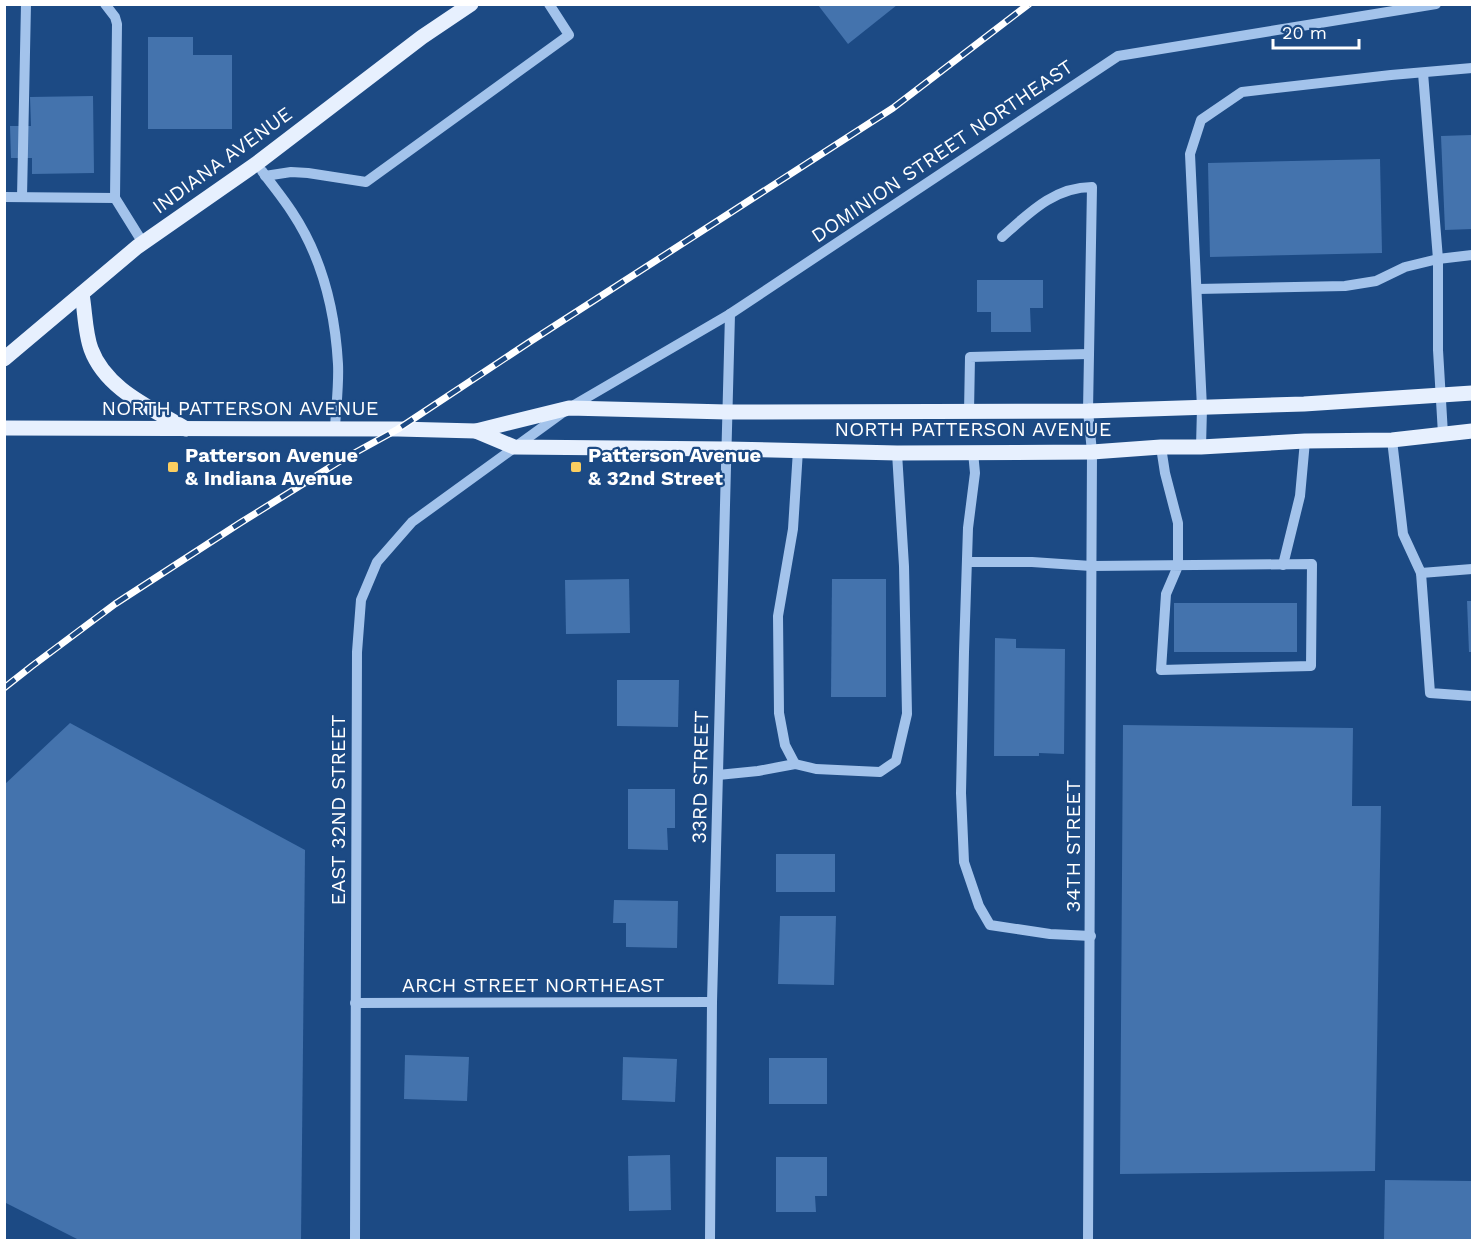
<svg xmlns="http://www.w3.org/2000/svg" width="1477" height="1245" font-family="'Work Sans',sans-serif">
	<rect width="100%" height="100%" fill="#1c4a84"/>
	<g fill="#4473ad">
		<polygon points="818,5 897,5 848,44"/>
		<polygon points="148,37 193,37 193,55 232,55 232,129 148,129"/>
		<polygon points="93,96 94,173 32,174 32,158 11,158 10,126 31,126 30,97"/>
		<polygon points="1472,135 1472,229 1445,230 1441,136"/>
		<polygon points="1380,159 1382,253 1210,257 1208,163"/>
		<polygon points="977,280 1043,280 1043,308 1030,308 1031,332 991,332 991,312 977,312"/>
		<polygon points="629,579 630,633 566,634 565,580"/>
		<polygon points="832,579 886,579 886,697 831,697"/>
		<polygon points="1467,601 1472,601 1472,652 1469,652"/>
		<rect x="1174" y="603" width="123" height="49"/>
		<polygon points="995,638 1016,639 1016,648 1065,649 1064,754 1039,753 1039,756 994,756"/>
		<polygon points="617,680 679,680 678,727 617,726"/>
		<polygon points="70,723 305,850 301,1240 79,1240 4,1202 4,785"/>
		<polygon points="1123,725 1353,728 1352,806 1381,806 1375,1171 1120,1174"/>
		<polygon points="628,789 675,789 675,828 667,828 668,850 628,849"/>
		<rect x="776" y="854" width="59" height="38"/>
		<polygon points="614,900 678,901 677,948 626,947 626,923 613,923"/>
		<polygon points="780,916 836,916 834,985 778,984"/>
		<polygon points="405,1055 469,1057 467,1101 404,1099"/>
		<polygon points="623,1057 677,1059 675,1102 622,1100"/>
		<rect x="769" y="1058" width="58" height="46"/>
		<polygon points="670,1155 671,1210 629,1211 628,1156"/>
		<polygon points="776,1157 827,1157 827,1196 815,1196 816,1212 776,1212"/>
		<polygon points="1385,1180 1472,1181 1472,1240 1384,1240"/>
	</g>
	<g fill="none" stroke-linecap="round" stroke-linejoin="round">
		<g stroke="#a3c3eb" stroke-width="10">
			<polyline points="105,4 115,17 117,24 115,198 143,243"/>
			<polyline points="1423,73 1438,259 1438,350 1443,434"/>
			<path d="M262,171C272,185 283,198 292,212C322,257 335,311 338,364C339,385 336,407 335,428"/>
			<polyline points="265,176 291,172 308,173 366,182 569,35 549,4"/>
			<polyline points="4,197 115,198"/>
			<polyline points="22,197 26,4"/>
			<path d="M1002,237C1029,213 1054,187 1092,187L1088,411L1092,452L1088,1240"/>
			<polyline points="1197,289 1345,286 1376,281 1405,267 1438,259 1472,255"/>
			<polyline points="969,412 970,357 1089,354"/>
			<polyline points="1392,440 1403,534 1421,573 1430,693 1472,696"/>
			<polyline points="1201,447 1202,408 1190,154 1201,120 1242,92 1391,75 1472,68"/>
			<polyline points="973,452 975,473 968,528 964,652 961,793 964,862 979,906 990,925 1050,934 1091,936"/>
			<polyline points="967,562 1032,562 1091,566 1312,564 1311,666 1161,670 1166,594 1178,566 1178,523 1165,473 1161,447"/>
			<polyline points="1283,565 1300,496 1305,441"/>
			<polyline points="1421,573 1472,569"/>
			<polyline points="795,764 785,745 779,713 778,616 793,529 798,450"/>
			<polyline points="718,775 758,771 795,764 816,769 880,772 896,761 907,714 904,566 897,453"/>
			<polyline points="355,1003 712,1002"/>
			<polyline points="355,1240 357,652 361,600 377,562 412,522 569,408 730,314 1118,56 1436,4"/>
			<polyline points="710,1240 712,1002 730,314"/>
		</g>
		<g stroke="#e7f0fe" stroke-width="15">
			<path d="M82,294C85,311 85,333 91,349C106,390 152,408 186,429"/>
			<polyline points="4,359 137,247 256,164 422,37 471,4"/>
			<polyline points="4,428 398,429 476,431 569,408 727,412 1088,411 1304,404 1472,393"/>
			<polyline points="476,431 514,447 727,449 897,453 1092,452 1161,447 1201,447 1305,441 1392,440 1472,431"/>
		</g>
		<g stroke="#fff" stroke-width="7">
			<polyline id="rail" points="4,688 32,666 115,604 240,523 340,461 398,429 531,341 893,108 1029,4"/>
		</g>
		<use href="#rail" stroke="#1c4a84" stroke-width="4.5" stroke-dasharray="14" stroke-linecap="butt"/>
	</g>
	<g fill="#fbce60" stroke="#1c4a84" stroke-width="2">
		<rect x="167" y="461" width="12" height="12" rx="3"/>
		<rect x="570" y="461" width="12" height="12" rx="3"/>
	</g>
	<g text-anchor="middle" dominant-baseline="central" stroke-width="4.5" stroke-linejoin="round" paint-order="stroke">
		<g font-size="20" fill="#fff" stroke="#1c4a84">
			<text transform="translate(942 151) rotate(-34)">DOMINION STREET NORTHEAST</text>
			<text transform="translate(222 160) rotate(-36)">INDIANA AVENUE</text>
			<text x="240" y="408">NORTH PATTERSON AVENUE</text>
			<text x="973" y="429">NORTH PATTERSON AVENUE</text>
			<text transform="translate(700 777) rotate(-89)">33RD STREET</text>
			<text transform="translate(338 810) rotate(-90)">EAST 32ND STREET</text>
			<text transform="translate(1073 846) rotate(-90)">34TH STREET</text>
			<text x="533" y="985">ARCH STREET NORTHEAST</text>
		</g>
		<g font-size="20" font-weight="bold" fill="#fff" stroke="#1c4a84" text-anchor="start">
			<text x="185" y="455">Patterson Avenue<tspan x="185" dy="23">&amp; Indiana Avenue</tspan></text>
			<text x="588" y="455">Patterson Avenue<tspan x="588" dy="23">&amp; 32nd Street</tspan></text>
		</g>
	</g>
	<rect width="1477" height="1245" fill="none" stroke="#ffffff" stroke-width="12"/>
	<path d="M1273 39v9h86v-9" fill="none" stroke="#ffffff" stroke-width="3"/>
	<text x="1282" y="39" font-size="18" fill="#ffffff" stroke="#1c4a84" stroke-width="4.5" paint-order="stroke">20 m</text>
</svg>
